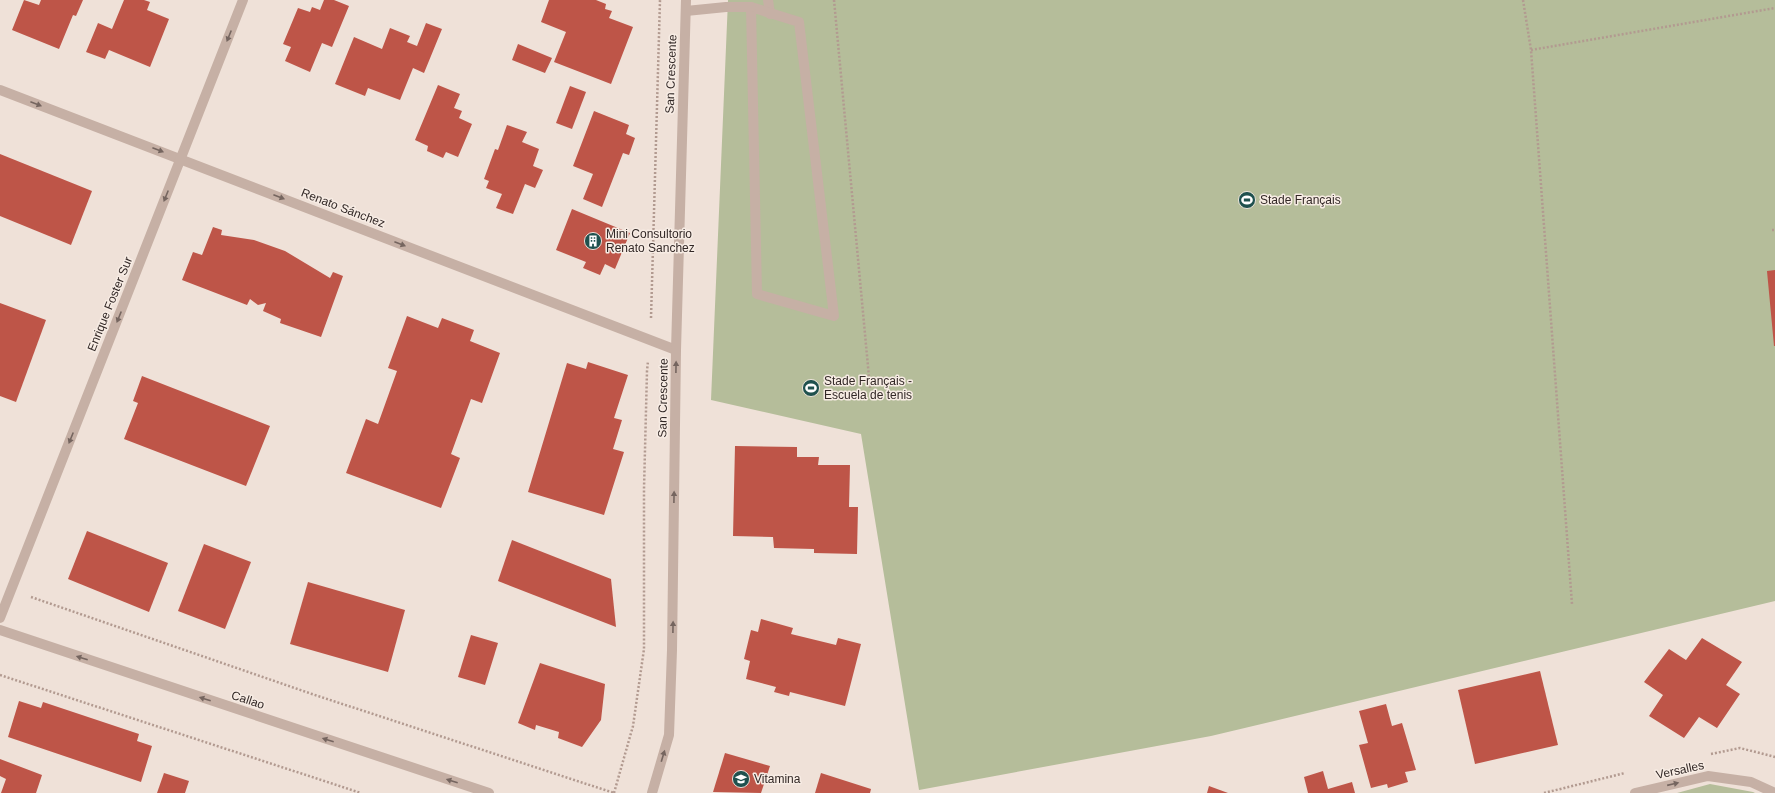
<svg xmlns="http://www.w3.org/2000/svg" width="1775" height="793" font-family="Helvetica,sans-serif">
	<rect width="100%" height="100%" fill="#efe1d8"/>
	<g fill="#b5bd9a">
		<polygon points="728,0 1775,0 1775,601 1211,736 919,790 861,434 711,400"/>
		<polygon points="1710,784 1753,792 1755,793 1677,793"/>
	</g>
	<g fill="#be5548">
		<polygon points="24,0 39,5 41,0 83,0 76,16 73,15 59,49 12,30"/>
		<polygon points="124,0 144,0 150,2 147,10 169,19 150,67 109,50 105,59 86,52 98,23 112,29"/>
		<polygon points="324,0 334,0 349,6 332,47 322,43 310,72 285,61 291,47 283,44 298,8 310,12 312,7 320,10"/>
		<polygon points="549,0 596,0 606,4 605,9 612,11 609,18 633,27 611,84 554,62 566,32 541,22"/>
		<polygon points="426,23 442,29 424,73 413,68 400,100 368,88 365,96 335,84 354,37 382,49 390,28 410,36 407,42 417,46"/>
		<polygon points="518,44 552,58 545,73 512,60"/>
		<polygon points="438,85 460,94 454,108 462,111 459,118 472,124 458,157 446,152 443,158 427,151 428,146 415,140"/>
		<polygon points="570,86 586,92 572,129 556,123"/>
		<polygon points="594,111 629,125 626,134 635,138 629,155 623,153 602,207 583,199 593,174 573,166"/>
		<polygon points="507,125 527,132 522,142 539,149 533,166 543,170 535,188 525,184 513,214 496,208 502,194 486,188 489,181 484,179 495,149 498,150"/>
		<polygon points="0,154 92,191 71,245 0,216"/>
		<polygon points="572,209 630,233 615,269 605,264 600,275 583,268 586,262 556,250"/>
		<polygon points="213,227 222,230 221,235 254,240 285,251 330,278 333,272 343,276 321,337 280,323 281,319 263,311 266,303 258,305 250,299 247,305 182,280 193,252 202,255"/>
		<polygon points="1775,270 1775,346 1774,346 1767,271"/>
		<polygon points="0,303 46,320 16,402 0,396"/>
		<polygon points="407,316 438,328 442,318 474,330 470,341 500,353 482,403 471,399 451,454 460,458 441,508 346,473 366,419 378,424 397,371 388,368"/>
		<polygon points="588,362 628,375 614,418 622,420 613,449 624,452 604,515 528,492 567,363 586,369"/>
		<polygon points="142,376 270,426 246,486 124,439 138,403 133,401"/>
		<polygon points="735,446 797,447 797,457 819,457 818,465 850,465 849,507 858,507 857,554 814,553 814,549 774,548 773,537 733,536"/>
		<polygon points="87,531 168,563 149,612 68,579"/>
		<polygon points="512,540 611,579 616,627 498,581"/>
		<polygon points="204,544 251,562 225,629 178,611"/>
		<polygon points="308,582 405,610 388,672 290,644"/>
		<polygon points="761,619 793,628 791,634 836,645 838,638 861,644 845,706 790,692 789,696 774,692 776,687 746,679 750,661 744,659 751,630 758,632"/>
		<polygon points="471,635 498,643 485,685 458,677"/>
		<polygon points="1702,638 1742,662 1726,685 1740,694 1717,728 1699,717 1684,738 1649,716 1663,695 1644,682 1669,649 1686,660"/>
		<polygon points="540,663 605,684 601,720 582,747 558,738 559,732 536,725 535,730 518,723"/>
		<polygon points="1540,671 1558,745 1475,764 1458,690"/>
		<polygon points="19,701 41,708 43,702 139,734 137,741 152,746 141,782 8,737"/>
		<polygon points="1386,704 1392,726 1402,723 1416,770 1405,772 1408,782 1388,788 1387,784 1371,788 1359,745 1368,743 1359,711"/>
		<polygon points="725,753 770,766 761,793 713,792"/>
		<polygon points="0,759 42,775 36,793 1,793 6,779 0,776"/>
		<polygon points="1323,771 1328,789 1352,782 1355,793 1308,793 1304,777"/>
		<polygon points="164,773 189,781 185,793 157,793"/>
		<polygon points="821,773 871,789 870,793 815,793"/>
		<polygon points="1209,786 1228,793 1207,793"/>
	</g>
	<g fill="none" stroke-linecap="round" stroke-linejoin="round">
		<g stroke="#b29a90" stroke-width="2.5" stroke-dasharray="2 2" stroke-linecap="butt">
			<polyline points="834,0 870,388"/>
			<polyline points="1523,0 1531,50 1572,604"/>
			<polyline points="1531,50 1775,8"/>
			<polyline points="1772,230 1775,230"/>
			<polyline points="651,318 660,0"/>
			<polyline points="31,597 312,694 614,793"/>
			<polyline points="0,675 361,793"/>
			<polyline points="1711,754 1740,748 1775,757"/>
			<polyline points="614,793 633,726 644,649 644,489 647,371 648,361"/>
			<polyline points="1544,793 1625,773"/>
		</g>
		<g stroke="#c6b0a5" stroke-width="10">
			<polyline points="768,0 770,14"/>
			<polygon points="751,7 799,22 834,316 757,294"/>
			<polyline points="686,11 726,7 751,7"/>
		</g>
		<g stroke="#c6b0a5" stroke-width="10">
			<polyline points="0,90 676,350"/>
			<polyline points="0,618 243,0"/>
			<polyline points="0,630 489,793"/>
			<polyline points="652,793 669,735 672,650 676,350 686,0"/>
			<polyline points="1635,793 1708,776 1751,782 1775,793"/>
		</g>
	</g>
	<defs><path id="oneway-solid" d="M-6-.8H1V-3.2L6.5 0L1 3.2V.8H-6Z"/></defs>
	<g fill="#75655f">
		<use href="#oneway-solid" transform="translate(229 36) rotate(112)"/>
		<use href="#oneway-solid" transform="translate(36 104) rotate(21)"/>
		<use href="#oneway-solid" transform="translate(158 150) rotate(21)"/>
		<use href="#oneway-solid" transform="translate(166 196) rotate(112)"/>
		<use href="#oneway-solid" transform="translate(279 197) rotate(21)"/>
		<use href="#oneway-solid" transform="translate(400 244) rotate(21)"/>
		<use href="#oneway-solid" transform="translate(119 317) rotate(112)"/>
		<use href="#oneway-solid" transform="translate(676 367) rotate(-89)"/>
		<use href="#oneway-solid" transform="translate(71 438) rotate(112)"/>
		<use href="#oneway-solid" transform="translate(674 497) rotate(-89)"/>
		<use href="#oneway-solid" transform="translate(673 627) rotate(-89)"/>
		<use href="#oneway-solid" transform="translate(82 658) rotate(-162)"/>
		<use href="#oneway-solid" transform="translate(205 699) rotate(-162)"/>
		<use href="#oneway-solid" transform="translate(328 740) rotate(-162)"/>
		<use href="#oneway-solid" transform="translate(663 756) rotate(-73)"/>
		<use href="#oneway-solid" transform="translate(452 781) rotate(-162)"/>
		<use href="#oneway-solid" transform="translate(1673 784) rotate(-13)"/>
	</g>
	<defs>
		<g id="stadium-disc" transform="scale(0.9)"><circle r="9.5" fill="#1f514e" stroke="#f7ece4"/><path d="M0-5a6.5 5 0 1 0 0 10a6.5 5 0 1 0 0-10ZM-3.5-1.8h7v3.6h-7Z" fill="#fff"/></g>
		<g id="building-disc" transform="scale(0.9)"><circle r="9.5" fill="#1f514e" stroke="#f7ece4"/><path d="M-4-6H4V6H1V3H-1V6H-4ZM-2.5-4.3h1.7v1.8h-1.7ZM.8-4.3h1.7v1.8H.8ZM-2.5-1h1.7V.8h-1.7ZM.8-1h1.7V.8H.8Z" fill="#fff"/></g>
		<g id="school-disc" transform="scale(0.9)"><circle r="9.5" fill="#1f514e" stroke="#f7ece4"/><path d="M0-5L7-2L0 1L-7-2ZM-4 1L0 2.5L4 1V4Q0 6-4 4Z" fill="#fff"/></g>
	</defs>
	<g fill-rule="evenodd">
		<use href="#stadium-disc" x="1247" y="200"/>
		<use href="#building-disc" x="593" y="241"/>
		<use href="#stadium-disc" x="811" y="388"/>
		<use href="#school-disc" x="741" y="779"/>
	</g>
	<g text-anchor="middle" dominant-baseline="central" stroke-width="3" stroke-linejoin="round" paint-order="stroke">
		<g font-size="12" fill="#322826" stroke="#f7ece4">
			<text transform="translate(671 74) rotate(-88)">San Crescente</text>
			<text transform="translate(343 208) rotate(21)">Renato Sánchez</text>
			<text transform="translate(110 304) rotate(-68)">Enrique Foster Sur</text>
			<text transform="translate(663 398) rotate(-89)">San Crescente</text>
			<text transform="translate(248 700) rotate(18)">Callao</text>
			<text transform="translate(1680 770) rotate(-12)">Versalles</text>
		</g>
		<g font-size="12" fill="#322826" stroke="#f7ece4" text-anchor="start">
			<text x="1260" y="200">Stade Français</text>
			<text x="606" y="234">Mini Consultorio<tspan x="606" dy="14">Renato Sanchez</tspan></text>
			<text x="824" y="381">Stade Français -<tspan x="824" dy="14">Escuela de tenis</tspan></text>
			<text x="754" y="779">Vitamina</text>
		</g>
	</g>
</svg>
